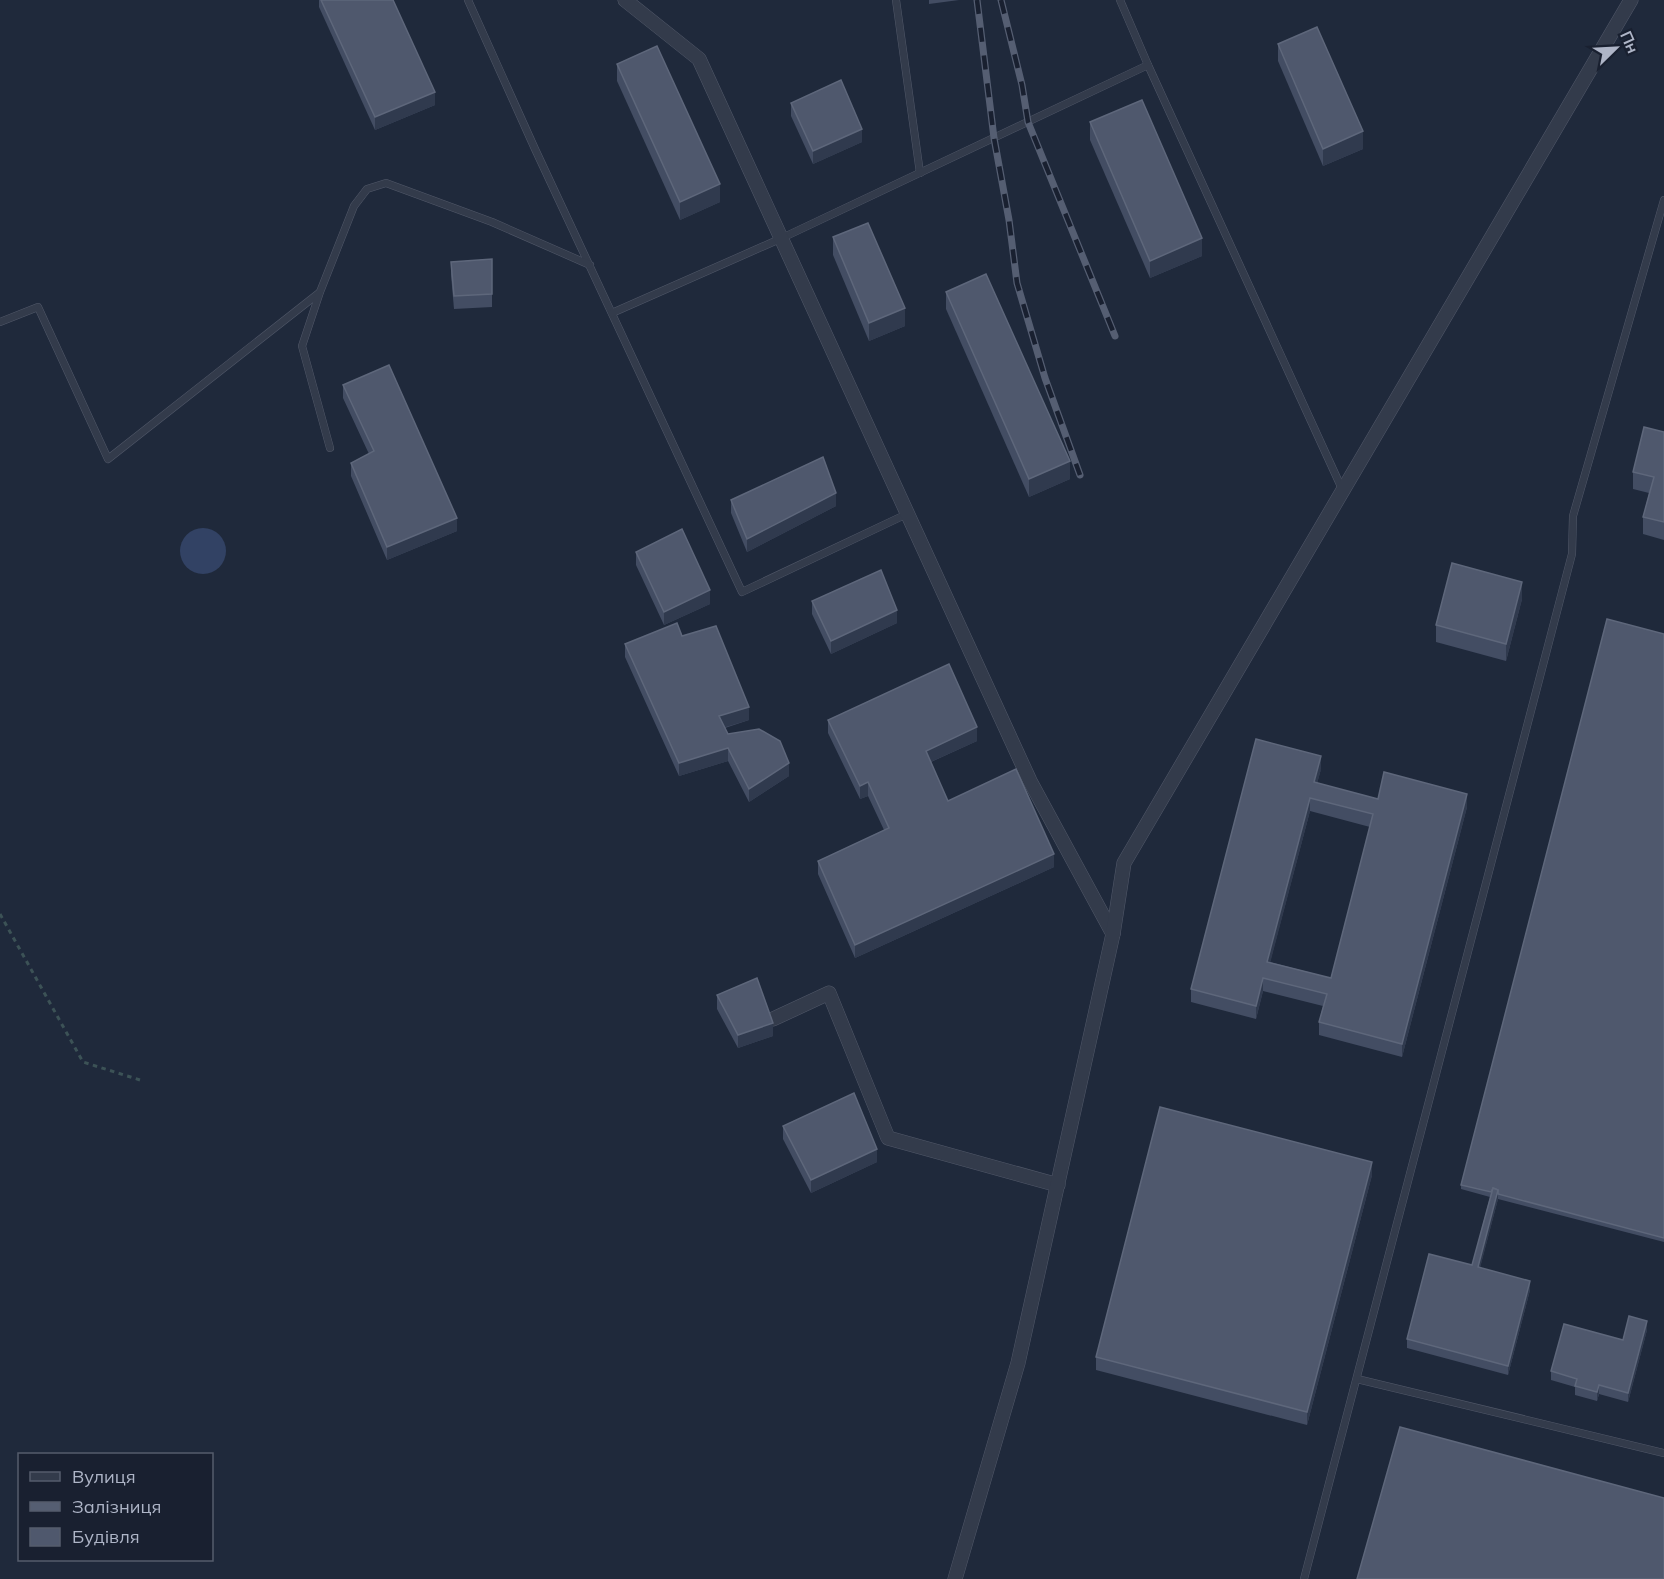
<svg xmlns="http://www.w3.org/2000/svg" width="1664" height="1579" font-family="Mulish,sans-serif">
	<rect width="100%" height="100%" fill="#1f293b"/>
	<circle fill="#324264" cx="203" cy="551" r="23"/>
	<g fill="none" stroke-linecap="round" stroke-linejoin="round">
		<g stroke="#515869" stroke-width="8">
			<g id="lane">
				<polyline points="468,0 535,149 742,592 909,513"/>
				<polyline points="896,0 920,173"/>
				<polyline points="1120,0 1148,65"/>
				<polyline points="612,313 782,238 1148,65 1343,491"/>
				<polyline points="0,322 38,307 108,459 319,293"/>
				<polyline points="330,448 302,346 320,292 354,206 367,189 386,183 492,222 590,265"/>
				<polyline points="1357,1379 1664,1453"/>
				<polyline points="1304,1579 1572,554 1573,516 1664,200"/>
			</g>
		</g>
		<g stroke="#515869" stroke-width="15">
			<g id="street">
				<polyline points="625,0 699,59 1030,781 1113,934"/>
				<polyline points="773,1019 829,993 888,1138 1058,1185"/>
				<polyline points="955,1579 1018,1363 1113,934 1124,863 1631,0"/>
			</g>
		</g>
		<polyline stroke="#3c5256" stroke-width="3" stroke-dasharray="4.5 4.5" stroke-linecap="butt" points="0,914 83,1062 140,1080"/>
		<use href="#lane" stroke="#333b4b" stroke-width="7"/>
		<use href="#street" stroke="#333b4b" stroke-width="14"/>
		<g stroke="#555e72" stroke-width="7">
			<g id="rail">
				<polyline points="977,0 994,138 1009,220 1017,283 1045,378 1080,475"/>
				<polyline points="1001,0 1022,85 1028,122 1115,336"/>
			</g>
		</g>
		<use href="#rail" stroke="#192030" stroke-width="4.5" stroke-dasharray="14" stroke-linecap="butt"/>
	</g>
	<g fill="#434d63" fill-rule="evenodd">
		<polygon points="319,0 393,0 435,105 375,130 319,7"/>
		<polygon points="929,0 959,0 929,4"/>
		<polygon points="1278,44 1363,149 1323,166 1278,61"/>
		<polygon points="617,64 720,202 680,220 617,81"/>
		<polygon points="791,103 862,142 813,164 791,116"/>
		<polygon points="1090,122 1202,256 1150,278 1090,140"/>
		<polygon points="833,237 905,326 869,341 833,255"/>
		<polygon points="492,259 492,307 454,309 451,275 451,262"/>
		<polygon points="946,292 1070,479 1029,497 946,309"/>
		<polygon points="343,385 457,531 387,560 351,476 351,463 369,454 343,398"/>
		<polygon points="1664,432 1664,540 1643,534 1643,517 1649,493 1633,489 1633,472"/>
		<polygon points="731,500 836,506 747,552 731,513"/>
		<polygon points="636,552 710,604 664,625 636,565"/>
		<polygon points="1522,599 1506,661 1436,642 1436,625"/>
		<polygon points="812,601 897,623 831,654 812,614"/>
		<polygon points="1664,634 1664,1242 1498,1199 1480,1267 1530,1290 1508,1375 1407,1348 1407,1339 1472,1265 1490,1197 1461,1189 1461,1185"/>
		<polygon points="682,636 749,720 725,728 728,734 789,776 749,802 728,761 679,776 625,657 625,644"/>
		<polygon points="828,720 977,741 931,762 948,801 1054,867 855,958 818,874 818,861 884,830 868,796 860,799 828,733"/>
		<path d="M1321,769L1317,783L1378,799L1467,807L1402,1057L1319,1035V1022L1323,1006L1263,991L1256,1019L1191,1002V989ZM1310,811L1370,827L1331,978L1270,962Z"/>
		<polygon points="717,995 773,1036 738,1048 717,1009"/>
		<polygon points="783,1126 877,1162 811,1193 783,1139"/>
		<polygon points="1372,1175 1307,1425 1096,1370 1096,1357"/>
		<polygon points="1647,1330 1628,1402 1599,1394 1597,1401 1575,1395 1575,1387 1551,1380 1551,1371"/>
	</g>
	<g fill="#303a4e">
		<polygon points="435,92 435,105 375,130 375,117"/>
		<polygon points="862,129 862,142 813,164 813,151"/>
		<polygon points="1363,131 1363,149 1323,166 1323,149"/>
		<polygon points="720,184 720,202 680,220 680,202"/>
		<polygon points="1202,238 1202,256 1150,278 1150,261"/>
		<polygon points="905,308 905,326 869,341 869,323"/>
		<polygon points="1070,461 1070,479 1029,497 1029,479"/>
		<polygon points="836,493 836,506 747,552 747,539"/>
		<polygon points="457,518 457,531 387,560 387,547"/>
		<polygon points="1522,582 1522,599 1506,661 1506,644"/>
		<polygon points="710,590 710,604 664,625 664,612"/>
		<polygon points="897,610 897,623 831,654 831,641"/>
		<polygon points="749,707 749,720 719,729 719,716"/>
		<polygon points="977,727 977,741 926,764 926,751"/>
		<polygon points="728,748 728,761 679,776 679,763"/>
		<polygon points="1321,756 1321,769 1314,795 1314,782"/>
		<polygon points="789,763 789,776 749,802 749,789"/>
		<polygon points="868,782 868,796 860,799 860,786"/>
		<polygon points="1467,794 1467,807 1402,1057 1402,1044"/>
		<polygon points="1310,798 1310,811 1267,975 1267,962"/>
		<polygon points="1054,854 1054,867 855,958 855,945"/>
		<polygon points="1263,978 1263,991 1256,1019 1256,1006"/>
		<polygon points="773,1023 773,1036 738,1048 738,1035"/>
		<polygon points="877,1149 877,1162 811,1193 811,1180"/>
		<polygon points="1372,1162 1372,1175 1307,1425 1307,1412"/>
		<polygon points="1498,1190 1498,1199 1478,1276 1478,1267"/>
		<polygon points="1530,1281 1530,1290 1508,1375 1508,1366"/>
		<polygon points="1647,1321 1647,1330 1628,1402 1628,1393"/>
		<polygon points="1599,1385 1599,1394 1597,1401 1597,1392"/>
	</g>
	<g fill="#4f586d" stroke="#5e677b" stroke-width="1.5" fill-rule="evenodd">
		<polygon points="321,0 393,0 435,92 375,117"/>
		<polygon points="1317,27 1363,131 1323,149 1278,44"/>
		<polygon points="657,46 720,184 680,202 617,64"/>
		<polygon points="841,80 862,129 813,151 791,103"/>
		<polygon points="1142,100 1202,238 1150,261 1090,122"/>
		<polygon points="868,223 905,308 869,323 833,237"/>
		<polygon points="492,259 492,294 454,296 451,262"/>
		<polygon points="986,274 1070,461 1029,479 946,292"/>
		<polygon points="389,365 457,518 387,547 351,463 374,451 343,385"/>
		<polygon points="1644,427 1664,432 1664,522 1643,517 1654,477 1633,472"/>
		<polygon points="823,457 836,493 747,539 731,500"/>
		<polygon points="682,529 710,590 664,612 636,552"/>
		<polygon points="1452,563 1522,582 1506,644 1436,625"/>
		<polygon points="881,570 897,610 831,641 812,601"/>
		<polygon points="1607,619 1664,634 1664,1238 1498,1194 1498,1190 1493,1188 1491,1192 1461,1185"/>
		<polygon points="677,623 682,636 716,626 749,707 719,716 728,734 759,729 780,741 789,763 749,789 728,748 679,763 625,644"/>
		<polygon points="949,664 977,727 926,751 948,801 1016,769 1054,854 855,945 818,861 889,828 868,782 860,786 828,720"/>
		<path d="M1256,739L1321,756L1314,782L1378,799L1384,772L1467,794L1402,1044L1319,1022L1327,994L1263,978L1256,1006L1191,989ZM1310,798L1373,814L1331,978L1267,962Z"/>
		<polygon points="757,978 773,1023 738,1035 717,995"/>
		<polygon points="854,1093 877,1149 811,1180 783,1126"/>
		<polygon points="1160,1107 1372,1162 1307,1412 1096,1357"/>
		<polygon points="1493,1188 1498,1190 1478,1267 1530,1281 1508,1366 1407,1339 1429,1254 1472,1265"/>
		<polygon points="1629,1316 1647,1321 1628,1393 1599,1385 1597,1392 1575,1386 1577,1379 1551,1371 1564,1324 1623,1340"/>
		<polygon points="1400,1427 1664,1498 1664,1579 1357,1579"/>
	</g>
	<rect x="18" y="1453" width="195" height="108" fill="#192030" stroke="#555c6c" stroke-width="1.5"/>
	<rect x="30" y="1472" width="30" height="9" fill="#333b4b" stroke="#555c6c" stroke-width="1.5"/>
	<text x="72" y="1483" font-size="18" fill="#aeb5c7">Вулиця</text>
	<rect x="30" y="1502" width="30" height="9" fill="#555e72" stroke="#555c6c" stroke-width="1.5"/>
	<text x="72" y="1513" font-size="18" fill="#aeb5c7">Залізниця</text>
	<rect x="30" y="1528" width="30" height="18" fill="#4f586d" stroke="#555c6c" stroke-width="1.5"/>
	<text x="72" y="1543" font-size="18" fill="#aeb5c7">Будівля</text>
	<g transform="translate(1616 48) rotate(66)" stroke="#192030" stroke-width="4.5" paint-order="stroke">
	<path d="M0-4.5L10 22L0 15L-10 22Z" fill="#aeb5c7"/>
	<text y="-9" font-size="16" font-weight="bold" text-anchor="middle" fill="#aeb5c7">Пн</text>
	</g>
</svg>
